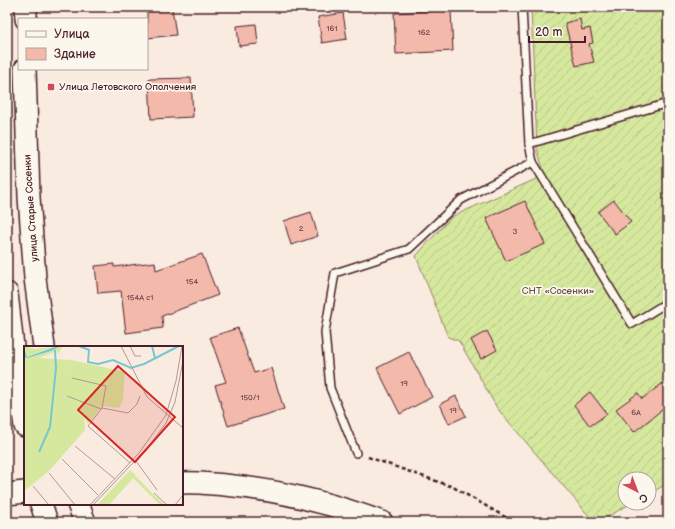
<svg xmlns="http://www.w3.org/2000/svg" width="675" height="529" font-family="'Balsamiq Sans',sans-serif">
	<defs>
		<pattern id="garden-furrows" width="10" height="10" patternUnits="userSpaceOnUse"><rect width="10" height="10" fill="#d5e89d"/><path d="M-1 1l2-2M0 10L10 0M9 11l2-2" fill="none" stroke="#b8c787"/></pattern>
	</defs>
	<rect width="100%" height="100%" fill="#f9ebdf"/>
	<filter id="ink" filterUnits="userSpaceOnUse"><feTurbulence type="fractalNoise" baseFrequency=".025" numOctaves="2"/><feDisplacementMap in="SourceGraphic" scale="8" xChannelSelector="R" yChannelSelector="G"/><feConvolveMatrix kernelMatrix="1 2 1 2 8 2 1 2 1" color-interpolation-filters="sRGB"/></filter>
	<g filter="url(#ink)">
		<polygon fill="url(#garden-furrows)" stroke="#908464" points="531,7 668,7 668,483 649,494 649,479 625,479 625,503 632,503 598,522 594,522 497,408 459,341 448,337 416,256 451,217 545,175 537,149"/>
		<g fill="#f3b9ab" stroke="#4a1f2b">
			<polygon points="172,8 176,35 147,38 147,12"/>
			<polygon points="451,10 453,51 396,54 394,13"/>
			<polygon points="343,13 347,39 322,43 318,17"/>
			<polygon points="580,19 582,30 590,28 593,43 589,44 594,62 576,66 565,23"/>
			<polygon points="256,24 258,44 239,46 237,26"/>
			<polygon points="191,78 193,117 151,119 149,79"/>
			<polygon points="614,200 631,222 615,234 598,212"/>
			<polygon points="525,201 545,244 506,261 486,218"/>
			<polygon points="311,212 318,236 291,245 284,221"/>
			<polygon points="202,254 218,295 162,316 163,328 126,333 121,291 98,293 95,266 114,264 114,267 155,262 156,270"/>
			<polygon points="238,328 254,373 271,368 284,409 228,426 215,385 226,382 210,337"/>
			<polygon points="487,331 497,350 481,359 471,340"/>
			<polygon points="409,352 432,397 400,414 377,368"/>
			<polygon points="668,379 668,405 634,432 616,409 638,393 642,399"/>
			<polygon points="590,392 607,414 590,426 574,405"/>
			<polygon points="456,396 466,416 449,424 440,404"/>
		</g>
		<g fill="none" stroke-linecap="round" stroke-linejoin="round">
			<g stroke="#4a1f2b" stroke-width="10">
				<g id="service">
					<polyline points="522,7 529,144 533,162 632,324 668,302"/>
					<polyline points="529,144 668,103"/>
					<polyline points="356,453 330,388 325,332 335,273 409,249 461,200 533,162"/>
				</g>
			</g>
			<g stroke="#4a1f2b" stroke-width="24">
				<g id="secondary">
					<polyline points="26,19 26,7"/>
					<polyline points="25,69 29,197 35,278 44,347"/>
					<polyline points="7,293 14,356 25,426"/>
					<path d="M182,483C196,482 210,484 225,485C279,490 331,503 382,522"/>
					<polyline points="7,494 25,492"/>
					<polyline points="41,504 47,522"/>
					<polyline points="78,504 85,522"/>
				</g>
			</g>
			<polyline stroke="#4a1f2b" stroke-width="2.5" stroke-dasharray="4 3" stroke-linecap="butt" points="368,457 453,487 507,518 511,522"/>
			<use href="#service" stroke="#fbf7ec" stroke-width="7"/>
			<use href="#secondary" stroke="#fbf7ec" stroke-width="21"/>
		</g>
	</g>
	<rect fill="#d1495b" stroke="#fbf7ec" stroke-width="1.5" x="47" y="83" width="8" height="8" rx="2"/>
	<g text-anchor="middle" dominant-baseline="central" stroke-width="3.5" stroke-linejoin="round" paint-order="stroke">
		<g font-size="8" fill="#74464b">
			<text x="332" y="28">161</text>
			<text x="424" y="32">162</text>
			<text x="301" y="228">2</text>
			<text x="515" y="231">3</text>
			<text x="192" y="281">154</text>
			<text x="140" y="297">154А с1</text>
			<text x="404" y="383">19</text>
			<text x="250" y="397">150/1</text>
			<text x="453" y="410">19</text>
			<text x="636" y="412">6А</text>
		</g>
		<g font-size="10" fill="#4a1f2b" stroke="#fbf7ec" text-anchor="start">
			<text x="59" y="87">Улица Летовского Ополчения</text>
		</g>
		<g font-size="10" fill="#4a1f2b" stroke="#fbf7ec">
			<text transform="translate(31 208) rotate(-94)">улица Старые Сосенки</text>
		</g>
		<g font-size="10" fill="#6d5148" stroke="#fbf7ec">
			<text x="558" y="291">СНТ «Сосенки»</text>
		</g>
	</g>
	<g transform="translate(24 346)">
		<rect width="159" height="159" fill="#f9ebdf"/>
		<path d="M0,0L11,3L28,1L3,11ZM39,0L34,8L33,5L3,16V12L9,9ZM106,124L127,146L141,159H136L109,132L85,159H73Z" fill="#d5e89d"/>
		<path d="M110,126L111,130L88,155L84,159H79Z" fill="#d5e89d"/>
		<path d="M0,11L47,14L39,64L60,70L61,84L25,125L0,145Z" fill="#d5e89d"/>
		<path d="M47,14L101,26L99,53L95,62L78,60L64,78L59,70L38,64Z" fill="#d5e89d"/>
		<path d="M33,0H37L27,5L3,12L0,11V1L3,11Z" fill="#77c8ce"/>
		<path fill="none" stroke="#77c8ce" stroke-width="2" d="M55,0L65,4L64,16L74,18L89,14L107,22L120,18L155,0M128,0L131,12M15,106L26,81L32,22L31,4"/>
		<path fill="none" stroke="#b39997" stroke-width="1" d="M97,0L123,51L159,82M106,0L111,10H117M48,32L82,40L78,62L64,80L106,117M43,50L77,63M78,62L104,67L113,58L116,50M51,100L91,133M38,113L74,149M112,115L133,144M25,127L51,159M9,140L25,159M130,147L143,159M66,159L115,107L142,69L152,35L158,0M69,159L125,100L142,77L151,56L159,15M151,159L159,149"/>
		<path fill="#d62828" fill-opacity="0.15" stroke="#d62828" stroke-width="2" d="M94,20L151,71L111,116L54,64Z"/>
		<rect width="159" height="159" fill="none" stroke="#4a1f2b" stroke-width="2"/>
	</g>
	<rect width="675" height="529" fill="none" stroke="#fbf7ec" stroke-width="24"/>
	<rect x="12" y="12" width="651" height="505" fill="none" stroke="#4a1f2b" stroke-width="1.5" filter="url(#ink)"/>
	<rect x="18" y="18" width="130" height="52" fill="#fbf7ec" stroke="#b4a19f"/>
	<rect x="26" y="31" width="20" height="6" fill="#fbf7ec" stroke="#b4a19f"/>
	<text x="54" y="38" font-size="12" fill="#4a1f2b">Улица</text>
	<rect x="26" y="48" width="20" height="12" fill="#f3b9ab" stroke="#b4a19f"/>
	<text x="54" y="58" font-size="12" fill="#4a1f2b">Здание</text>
	<g transform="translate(637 491) rotate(138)"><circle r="19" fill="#fbf7ec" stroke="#b4a19f"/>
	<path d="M0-3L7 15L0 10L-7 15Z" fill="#d1495b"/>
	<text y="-6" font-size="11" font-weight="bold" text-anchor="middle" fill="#4a1f2b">С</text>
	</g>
	<path d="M529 36v6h56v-6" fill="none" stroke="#4a1f2b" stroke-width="2"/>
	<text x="535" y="36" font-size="12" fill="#4a1f2b" stroke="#fbf7ec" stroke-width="3" paint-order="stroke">20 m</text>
</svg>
